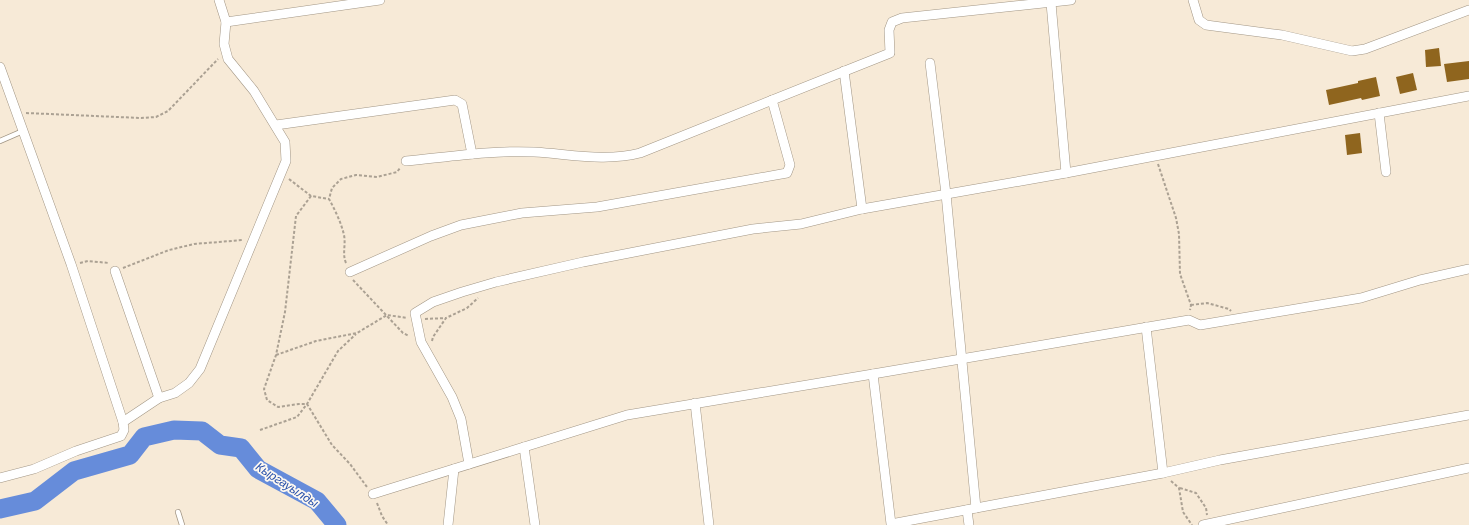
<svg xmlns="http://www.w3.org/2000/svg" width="1469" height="525" font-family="Helvetica,sans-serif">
	<rect width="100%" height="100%" fill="#f7ead7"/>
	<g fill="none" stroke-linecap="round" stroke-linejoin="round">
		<polyline stroke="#668cda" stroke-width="19" points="0,509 35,501 74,471 130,455 144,437 174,430 202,431 220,445 241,448 258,469 317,501 337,525"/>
	</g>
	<g fill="#8f651e">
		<polygon points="1439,48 1441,66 1426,67 1425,50"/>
		<polygon points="1469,61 1469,79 1447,82 1444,64"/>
		<polygon points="1413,73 1417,90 1400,94 1396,77"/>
		<polygon points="1376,77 1380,96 1362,100 1361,98 1329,105 1326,90 1358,83 1358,81"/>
		<polygon points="1360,133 1362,153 1347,155 1345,135"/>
	</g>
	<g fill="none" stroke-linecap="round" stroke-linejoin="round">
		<g stroke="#a29685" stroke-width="6">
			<g id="service">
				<polyline points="0,141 23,131"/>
				<polyline points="178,512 182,525"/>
			</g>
		</g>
		<g stroke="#a29685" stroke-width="10">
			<g id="minor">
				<polyline points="1193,0 1199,20 1206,25 1282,35 1352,51 1365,49 1469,10"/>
				<polyline points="1051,3 1066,173"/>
				<polyline points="226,22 380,0"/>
				<polyline points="930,63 946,194 976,508"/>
				<polyline points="0,67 71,264 123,422 124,430 121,436 76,451 34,469 0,478"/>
				<polyline points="844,71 862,209"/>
				<polyline points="1379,113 1386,172"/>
				<polyline points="276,125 455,100 462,104 472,154"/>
				<path d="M406,161C448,157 491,150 534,152C570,154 605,162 640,153L890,53L889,30L892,22L902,18L1071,0"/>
				<polyline points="115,271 159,398"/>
				<polyline points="350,272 431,236 461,225 522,213 597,207 787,173 790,165 772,100"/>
				<polyline points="1146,327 1163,473"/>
				<polyline points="873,374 891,524 1163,473 1220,460 1469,415"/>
				<polyline points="695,403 709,525"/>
				<polyline points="123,422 159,398 175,393 189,383 200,369 286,161 285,142 254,91 228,59 224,44 226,22 219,0"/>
				<polyline points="524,447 535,525"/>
				<polyline points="469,464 461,419 452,397 421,342 415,313 433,302 462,292 496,282 583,262 753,229 801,224 862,209 1066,173 1469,96"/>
				<polyline points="373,494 627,415 873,374 1189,320 1200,325 1361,298 1420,280 1469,269"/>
				<polyline points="967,510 969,525"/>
				<polyline points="448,525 454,469"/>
				<polyline points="1203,525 1469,468"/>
			</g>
		</g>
		<g stroke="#aba193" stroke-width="2" stroke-dasharray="3 2" stroke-linecap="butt">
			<polyline points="26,113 141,118 156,117 168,111 218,59"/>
			<polyline points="1158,164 1176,218 1179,234 1180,274 1191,305 1190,310"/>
			<polyline points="289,179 311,196 329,199"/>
			<polyline points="311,196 296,216 285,312 276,355 264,389 267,400 278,407 299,404 307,404 332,445 350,464 367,487"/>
			<polyline points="80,263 88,261 109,263"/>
			<path d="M346,263C342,254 346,245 344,235C341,222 335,210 329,199L332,188L341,179L356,175L377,177L397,172L400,168"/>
			<polyline points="123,268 169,250 194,244 243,240"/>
			<polyline points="353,280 403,333 409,336"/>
			<polyline points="1191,305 1207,303 1229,309 1231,311"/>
			<polyline points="425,319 446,318"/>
			<polyline points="432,341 433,337 446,318 467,308 478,298"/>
			<polyline points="276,355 316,341 357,333 387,315 407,318"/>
			<polyline points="260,430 297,417 307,404 338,351 356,334"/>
			<polyline points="1171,481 1179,488 1183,512 1192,525"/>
			<polyline points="1180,488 1196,493 1206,508 1207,515"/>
			<polyline points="377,503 382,516 388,525"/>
		</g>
		<use href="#service" stroke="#fff" stroke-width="4.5"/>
		<use href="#minor" stroke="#fff" stroke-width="9"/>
	</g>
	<g text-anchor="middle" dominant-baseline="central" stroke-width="3.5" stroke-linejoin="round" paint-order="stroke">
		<g font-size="12" font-style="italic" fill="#2750ab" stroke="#fdf8f1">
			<text transform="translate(287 485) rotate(33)">Кыргауылды</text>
		</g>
	</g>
</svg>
